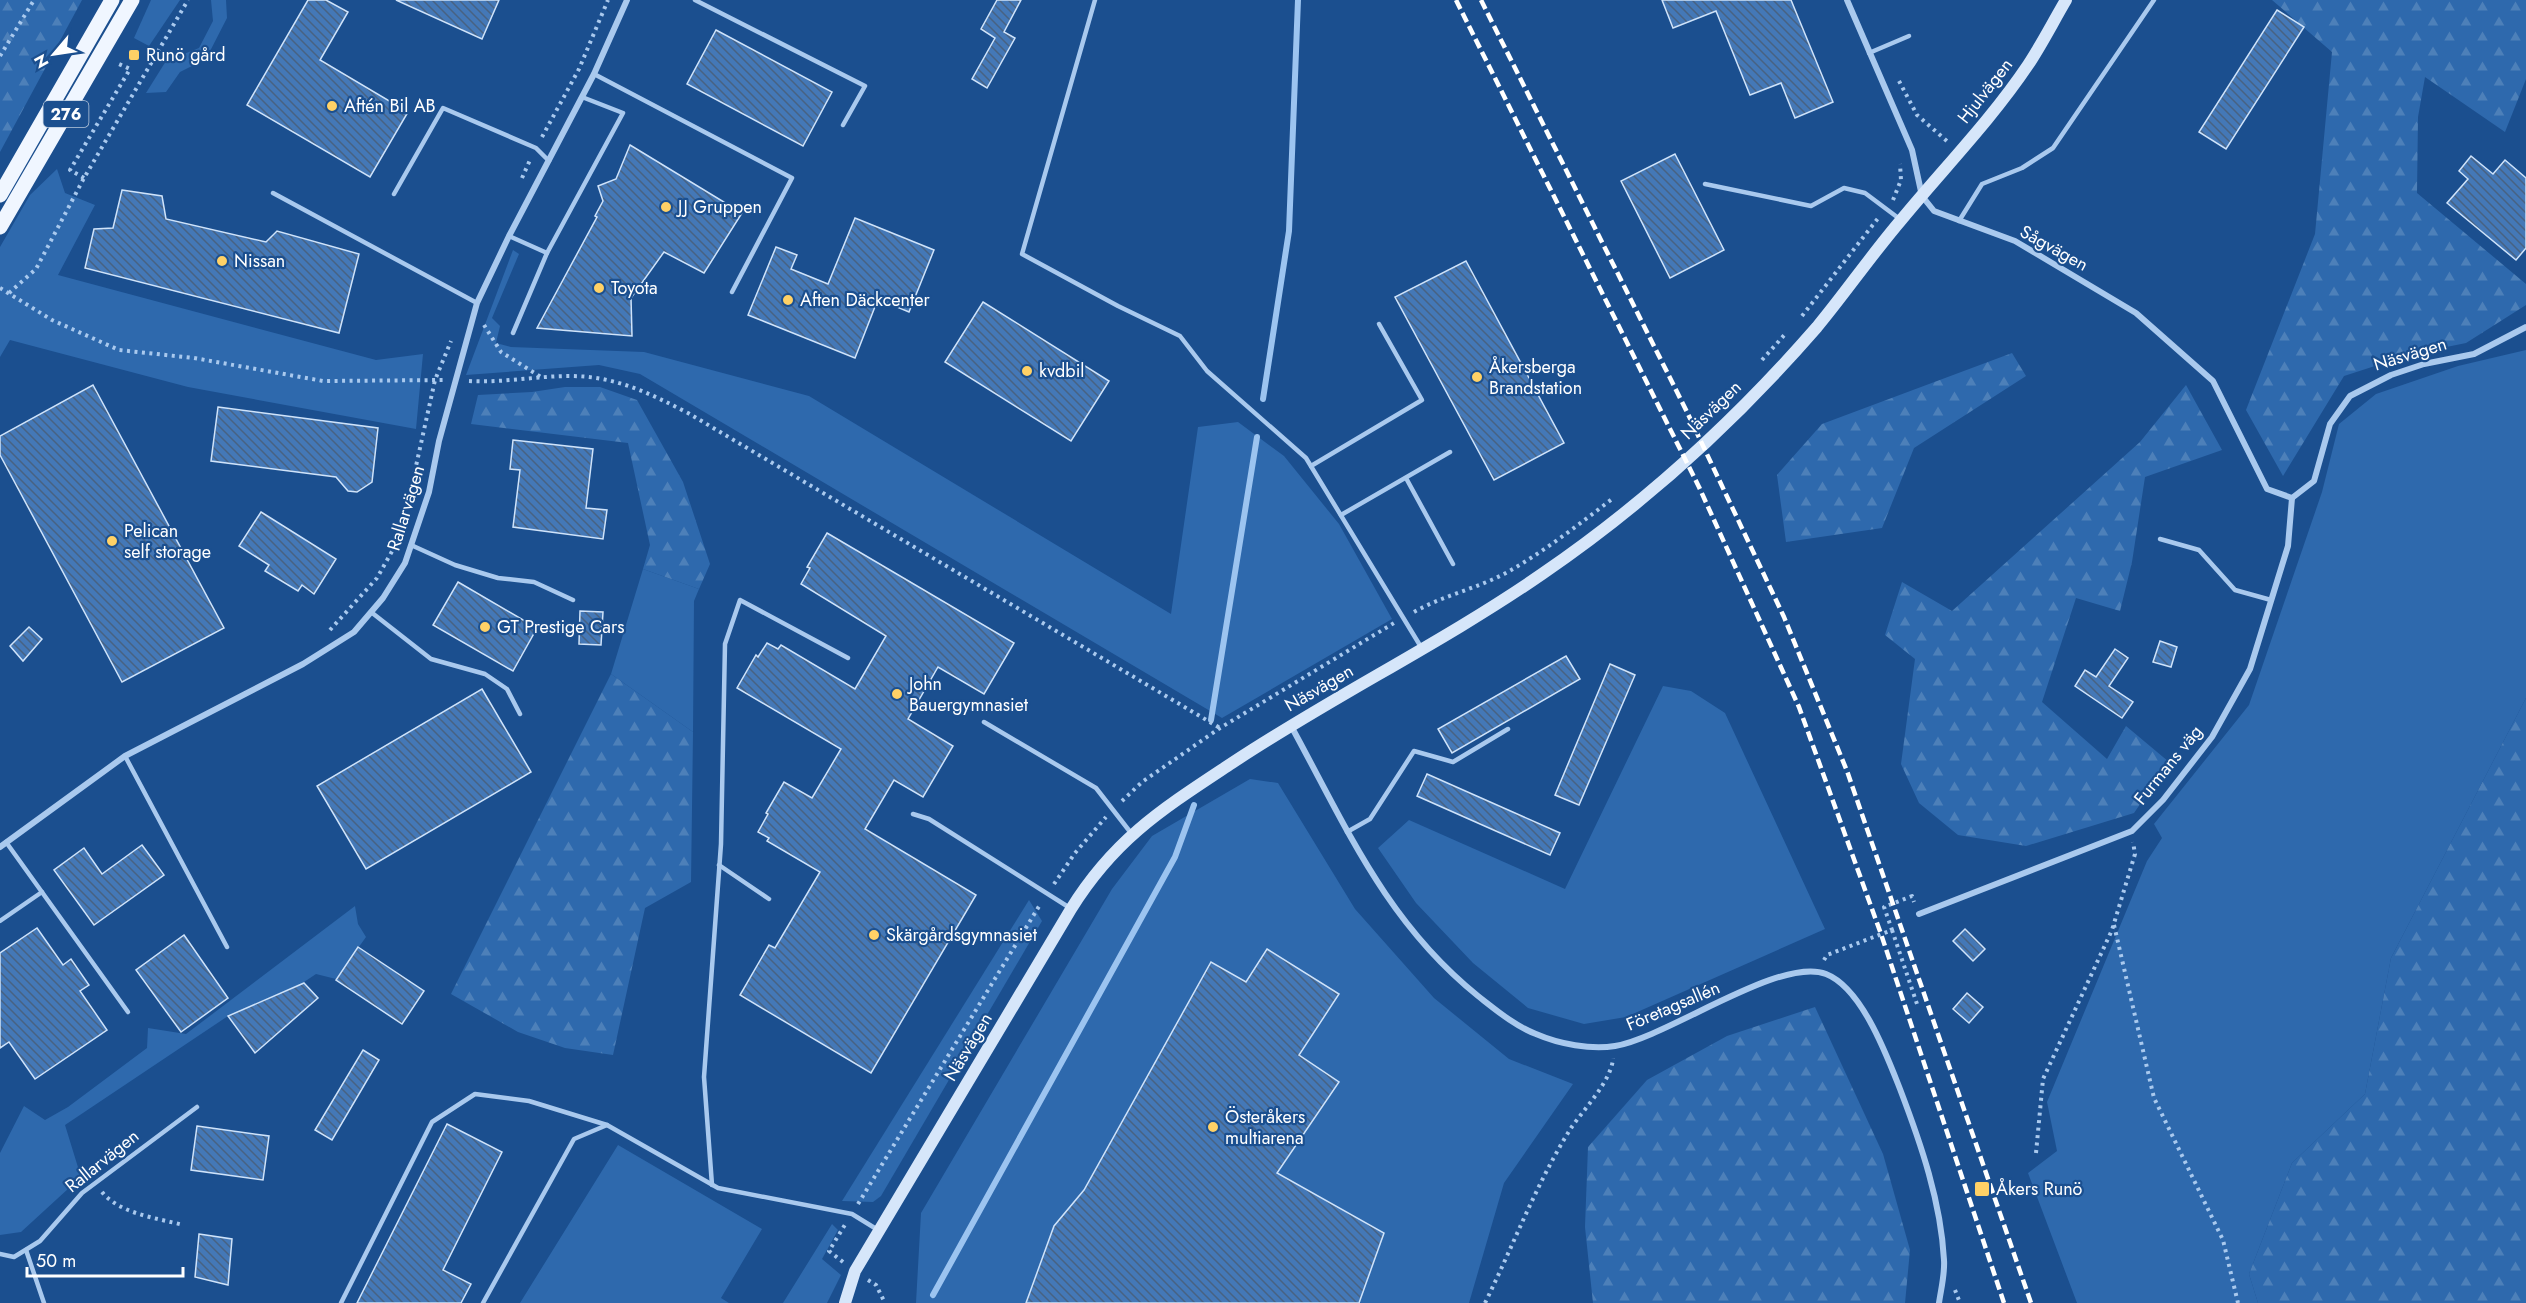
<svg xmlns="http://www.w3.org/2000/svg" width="2526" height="1303" font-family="Jost,sans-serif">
	<defs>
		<pattern id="forest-firs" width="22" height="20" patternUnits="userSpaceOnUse" patternTransform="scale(1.5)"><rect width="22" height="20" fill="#2e69ad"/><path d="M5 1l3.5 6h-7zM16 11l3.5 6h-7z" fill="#4d80b9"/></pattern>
		<pattern id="building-back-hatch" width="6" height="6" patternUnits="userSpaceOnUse" patternTransform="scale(1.5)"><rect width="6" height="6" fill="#4478b7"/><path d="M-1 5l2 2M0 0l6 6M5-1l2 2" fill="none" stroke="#486282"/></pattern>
	</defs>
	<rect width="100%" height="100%" fill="#1b4f8f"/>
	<g fill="#2e69ad">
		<polygon points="151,0 180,0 149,46 134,38"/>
		<polygon points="211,0 226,0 227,18 206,59 180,72 166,92 146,93 166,61 199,48 213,21"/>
		<polygon points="57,169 65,193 95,205 58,275 376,360 423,354 416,429 188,387 10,340 0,357 0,247 30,195"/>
		<polygon points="513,250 519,254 492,318 500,326 496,343 511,347 644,352 809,396 1171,614 1198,427 1238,422 1284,456 1339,524 1392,619 1222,718 640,374 599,365 466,375"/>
		<polygon points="2526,350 2526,698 2391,958 2365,1094 2292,1163 2249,1274 2258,1303 2077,1303 2028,1173 2057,1151 2047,1102 2147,861 2162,838 2154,824 2249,705 2322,492 2339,424 2376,394 2458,366"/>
		<polygon points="643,569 699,589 694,601 693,732 611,674"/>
		<polygon points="1663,686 1691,691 1725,713 1825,929 1626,1017 1584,1024 1528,1008 1473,963 1416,903 1378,848 1409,820 1565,889"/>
		<polygon points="1250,779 1278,783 1355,909 1434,998 1509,1059 1573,1084 1504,1183 1469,1303 916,1303 921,1213 1112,889 1152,836"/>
		<polygon points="1029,900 1042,921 881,1196 873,1202 842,1201"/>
		<polygon points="355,906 358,924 366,937 336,979 316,974 301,984 228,1016 65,1125 81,1177 21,1232 0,1235 0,1153 24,1106 45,1120 68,1107 147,1048 148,1028 186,1034"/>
		<polygon points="618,1145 762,1229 721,1298 729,1303 520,1303"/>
		<polygon points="832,1224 838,1230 822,1259 841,1275 827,1303 783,1303"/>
	</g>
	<g fill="url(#forest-firs)">
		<polygon points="0,0 82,0 0,152"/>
		<polygon points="2272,0 2526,0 2526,79 2505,132 2425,77 2418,117 2417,193 2526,284 2526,305 2466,343 2412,354 2344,376 2283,476 2246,410 2315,234 2332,52"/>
		<polygon points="2012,353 2026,376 1914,448 1882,528 1786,542 1777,475 1822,424"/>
		<polygon points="2186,385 2222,450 2145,477 2132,562 2120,611 2076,598 2042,702 2107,759 2126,726 2169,762 2134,813 2026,846 1958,835 1919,803 1901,764 1915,659 1885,635 1902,582 1952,611 2140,442"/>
		<polygon points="565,387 600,387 637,400 683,482 710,564 699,589 643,569 650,545 628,443 471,424 478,395 532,392"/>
		<polygon points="611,674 693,732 691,882 645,908 613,1055 565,1048 518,1032 451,994"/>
		<polygon points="2526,698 2526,1303 2258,1303 2249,1274 2292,1163 2365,1094 2391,958"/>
		<polygon points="1815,1007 1883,1154 1910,1250 1905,1303 1593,1303 1585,1227 1588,1147 1647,1080 1727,1036"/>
	</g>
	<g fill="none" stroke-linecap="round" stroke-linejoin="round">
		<g stroke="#9cc4f0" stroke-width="6">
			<polyline points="1263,399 1289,231 1298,0"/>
			<polyline points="1211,720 1257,437"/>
			<polyline points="933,1295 1175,857 1194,805"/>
		</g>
	</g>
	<g fill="url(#building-back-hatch)" stroke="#cfe3fa" stroke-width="1.5">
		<polygon points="308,0 326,0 348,12 320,60 408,112 370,177 247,105"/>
		<polygon points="396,0 499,0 482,39"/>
		<polygon points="997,0 1021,0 1004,32 1015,38 987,88 972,79 995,38 981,29"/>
		<polygon points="1662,0 1791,0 1833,102 1795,118 1781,83 1750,95 1716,11 1673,28"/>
		<polygon points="2277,10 2304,27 2226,149 2199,132"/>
		<polygon points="716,30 832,92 803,146 687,84"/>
		<polygon points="630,145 742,213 704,273 664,252 631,298 632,336 537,328 597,217 595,216 603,201 598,186 616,179"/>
		<polygon points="1675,154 1724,250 1670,278 1621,181"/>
		<polygon points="2471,156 2493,174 2505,160 2526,178 2526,248 2516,260 2447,203 2468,179 2459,171"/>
		<polygon points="122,190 162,196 166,219 266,242 277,231 359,254 339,333 85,268 94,229 113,228"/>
		<polygon points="855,218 934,250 909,312 878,299 855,358 748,315 776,247 797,255 791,269 828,284"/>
		<polygon points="1466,261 1564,443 1494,480 1395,297"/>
		<polygon points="983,302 1109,381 1071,441 945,362"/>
		<polygon points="93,385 224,628 122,682 0,455 0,436"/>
		<polygon points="218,407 378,428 372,482 357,492 348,491 336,477 211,461"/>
		<polygon points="513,440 593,449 586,508 607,510 603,539 513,527 520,470 510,469"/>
		<polygon points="261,512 336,559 314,594 302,585 298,591 265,571 269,565 239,546"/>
		<polygon points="827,533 1014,643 984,694 938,667 908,719 953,746 923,797 894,780 865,829 976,895 871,1073 740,995 769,945 775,948 820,872 767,841 769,838 758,832 768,814 766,813 784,782 812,798 841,749 737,688 756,655 758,657 767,643 778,649 781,645 855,689 886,636 801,584 810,568 807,567"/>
		<polygon points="458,582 537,628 513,671 433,625"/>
		<polygon points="580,611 603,612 601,645 579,644"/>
		<polygon points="29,627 42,639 23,661 10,646"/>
		<polygon points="2160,641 2177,647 2171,667 2153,662"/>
		<polygon points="2115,649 2128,658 2109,686 2133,702 2122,718 2075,686 2085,670 2096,677"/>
		<polygon points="1566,656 1580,679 1452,753 1438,729"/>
		<polygon points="1610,664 1635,675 1579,805 1555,795"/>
		<polygon points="482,689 531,772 366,869 317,786"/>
		<polygon points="1427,774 1560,833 1550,855 1417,796"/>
		<polygon points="142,845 164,875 94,925 54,870 84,848 102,874"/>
		<polygon points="37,928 63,965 71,959 89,985 80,991 107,1030 35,1079 9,1042 0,1048 0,953"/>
		<polygon points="1965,929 1985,949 1973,961 1953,941"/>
		<polygon points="184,935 228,998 181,1032 136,970"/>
		<polygon points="358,947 424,991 402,1024 336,980"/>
		<polygon points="1267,949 1339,994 1299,1055 1339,1082 1277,1173 1384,1233 1359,1303 1026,1303 1054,1226 1084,1190 1211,962 1246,982"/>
		<polygon points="304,983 318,998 255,1053 228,1016"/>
		<polygon points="1967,993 1983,1007 1969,1023 1953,1009"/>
		<polygon points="363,1050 379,1060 332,1140 315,1130"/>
		<polygon points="447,1124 502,1152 443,1270 471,1284 461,1303 357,1303"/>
		<polygon points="197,1126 269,1136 263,1180 191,1170"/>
		<polygon points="199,1234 232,1239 228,1285 195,1277"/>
	</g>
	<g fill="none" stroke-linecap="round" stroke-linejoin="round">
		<g stroke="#a9c9ee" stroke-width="4" stroke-dasharray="3 4.5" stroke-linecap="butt">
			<polyline points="0,56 34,0"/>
			<polyline points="1899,81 1917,115 1948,142"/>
			<polyline points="542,137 579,69 608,0"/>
			<polyline points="84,178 70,170 130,69 119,64"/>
			<polyline points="522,178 530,160"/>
			<polyline points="1893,200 1901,180 1900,164"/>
			<polyline points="0,288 52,320 119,350 194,358 323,381 443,380"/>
			<polyline points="9,293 36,269 84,178 188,0"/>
			<polyline points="1802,316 1879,217"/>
			<polyline points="484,325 501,352 541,377"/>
			<polyline points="1762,360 1787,332"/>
			<path d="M469,381C503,383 536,376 570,376C615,376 649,393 688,413L1220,728"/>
			<polyline points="405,516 435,380 451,341"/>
			<path d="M1414,612C1442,596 1475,589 1504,574C1542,553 1577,526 1612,499"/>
			<polyline points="330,630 377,578 395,546"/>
			<polyline points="1122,801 1142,782 1220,728 1394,623"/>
			<polyline points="1054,884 1075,853 1106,817"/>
			<polyline points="2114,925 2154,1098 2223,1240 2238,1303"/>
			<polyline points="1892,930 1917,1004"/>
			<polyline points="1824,960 1827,955 1892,930 1884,907 1912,896 1914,902"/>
			<polyline points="2036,1153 2043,1079 2112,930 2135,854 2133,842"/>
			<path d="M102,1192C120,1214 157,1218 183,1225"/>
			<polyline points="858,1204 1041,903"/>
			<polyline points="843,1262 829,1251 846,1223"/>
			<polyline points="868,1280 876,1285 885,1303"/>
			<polyline points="1955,1290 1960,1303"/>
			<path d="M1485,1303C1514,1244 1536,1184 1571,1128C1584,1109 1612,1080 1613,1058"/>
		</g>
		<g stroke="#a9c9ee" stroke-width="4.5">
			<polyline points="695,0 865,86 843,125"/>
			<polyline points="1095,0 1022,254 1118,306 1180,336 1207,371 1306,458 1421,647"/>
			<polyline points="1869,53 1909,36"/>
			<polyline points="594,74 792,178 732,292"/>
			<polyline points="1705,184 1811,206 1844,188 1865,193 1901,220"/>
			<polyline points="273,193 477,303"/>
			<polyline points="394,194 443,108 536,148 549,161"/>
			<polyline points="1959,221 1982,184 2022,168 2053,148 2154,0"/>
			<polyline points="509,236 547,253"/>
			<polyline points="513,333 547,253 623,113 582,97"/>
			<polyline points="1311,466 1422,400 1379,324"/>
			<polyline points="1406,478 1453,564"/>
			<polyline points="1341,515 1450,452"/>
			<polyline points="2160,539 2199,550 2235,590 2271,600"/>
			<polyline points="411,545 455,565 498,578 534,582 573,600"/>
			<polyline points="371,612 431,659 485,674 507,689 520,714"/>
			<polyline points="984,722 1096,788 1131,833"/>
			<polyline points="125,756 227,947"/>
			<polyline points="913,814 929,819 1070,908"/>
			<polyline points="1347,832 1370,819 1414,751 1453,762 1508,729"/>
			<polyline points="6,842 128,1012"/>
			<polyline points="719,865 769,899"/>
			<polyline points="0,921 42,892"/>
			<polyline points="712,1185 704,1077 721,844 725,644 740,600 848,658"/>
			<polyline points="26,1250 44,1303"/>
			<polyline points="0,1254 14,1257 40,1241 82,1193 197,1107"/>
			<polyline points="341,1303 432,1122 475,1094 529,1101 607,1125 718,1188 852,1214 878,1230"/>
			<polyline points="483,1303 574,1139 607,1125"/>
		</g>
		<g stroke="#a9c9ee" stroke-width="6">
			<polyline points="1847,0 1912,150 1922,196 1934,211 2015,241 2136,313 2213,381 2267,489 2292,498"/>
			<polyline points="2292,498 2314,481 2330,424 2350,396 2391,375 2424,364 2474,354 2526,327"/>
			<path d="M1290,724C1346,826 1385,921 1478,996C1496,1010 1515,1026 1536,1034C1559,1044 1591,1050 1615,1046C1668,1037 1780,956 1826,974C1862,988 1887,1056 1900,1089C1921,1144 1941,1202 1944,1260C1945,1274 1941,1289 1939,1303"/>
			<polyline points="0,847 125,756 303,664 354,632 383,598 405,563 429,492 439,441 477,303 509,236 594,74 627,0"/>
			<polyline points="1919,914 2132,831 2163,800 2212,737 2250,669 2288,546 2292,498"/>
		</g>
		<path stroke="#d6e6fa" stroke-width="12" d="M845,1303L855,1271L1071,909C1115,838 1164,808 1232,763C1333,696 1442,643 1542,574C1643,505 1737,419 1817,327C1846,292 1872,254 1902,219C1944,168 1991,120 2028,65C2042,44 2053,22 2066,0"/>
		<g stroke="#f0f6ff" stroke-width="15">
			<polyline points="0,195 112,0"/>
			<polyline points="0,227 132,0"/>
		</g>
		<g stroke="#fff" stroke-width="4.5" stroke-dasharray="10 4.5" stroke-linecap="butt">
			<polyline points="1456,0 1699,487 1799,707 1881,934 2004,1303"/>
			<polyline points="1481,0 1687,412 1784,617 1847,771 2031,1303"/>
		</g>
	</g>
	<g fill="#ffd166" stroke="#1b4f8f" stroke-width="2">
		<rect x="128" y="49" width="12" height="12" rx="3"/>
		<circle cx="332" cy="106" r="6"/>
		<circle cx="666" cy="207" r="6"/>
		<circle cx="222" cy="261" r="6"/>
		<circle cx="599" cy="288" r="6"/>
		<circle cx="788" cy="300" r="6"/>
		<circle cx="1027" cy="371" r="6"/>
		<circle cx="1477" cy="377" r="6"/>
		<circle cx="112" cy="541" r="6"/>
		<circle cx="485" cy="627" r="6"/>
		<circle cx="897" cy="694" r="6"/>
		<circle cx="874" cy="935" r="6"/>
		<circle cx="1213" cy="1127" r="6"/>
		<rect x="1974" y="1181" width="16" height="16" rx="3"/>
	</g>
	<g text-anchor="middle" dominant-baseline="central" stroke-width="4.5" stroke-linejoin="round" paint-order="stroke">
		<rect fill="#1b4f8f" stroke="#bbcadd" stroke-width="1.5" x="43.5" y="101" width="45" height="26" rx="4.5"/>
		<g font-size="16" font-weight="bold" fill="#fff">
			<text x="66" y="114">276</text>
		</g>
		<g font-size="18" fill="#fff" stroke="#1b4f8f" text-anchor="start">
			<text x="146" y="55">Runö gård</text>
			<text x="344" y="106">Aftén Bil AB</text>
			<text x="678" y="207">JJ Gruppen</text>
			<text x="234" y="261">Nissan</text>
			<text x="611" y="288">Toyota</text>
			<text x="800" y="300">Aften Däckcenter</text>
			<text x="1489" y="367">Åkersberga<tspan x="1489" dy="21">Brandstation</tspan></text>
			<text x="1039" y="371">kvdbil</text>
			<text x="124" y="531">Pelican<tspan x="124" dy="21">self storage</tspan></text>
			<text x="497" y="627">GT Prestige Cars</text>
			<text x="909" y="684">John<tspan x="909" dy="21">Bauergymnasiet</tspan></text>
			<text x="886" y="935">Skärgårdsgymnasiet</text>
			<text x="1225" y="1117">Österåkers<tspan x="1225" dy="21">multiarena</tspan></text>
			<text x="1996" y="1189">Åkers Runö</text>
		</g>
		<g font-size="18" fill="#fff" stroke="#1b4f8f">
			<text transform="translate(1985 91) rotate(-52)">Hjulvägen</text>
			<text transform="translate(2054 248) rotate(29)">Sågvägen</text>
			<text transform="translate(2410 354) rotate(-17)">Näsvägen</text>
			<text transform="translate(1711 410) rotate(-44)">Näsvägen</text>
			<text transform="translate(406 508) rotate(-73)">Rallarvägen</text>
			<text transform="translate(1319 688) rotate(-30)">Näsvägen</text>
			<text transform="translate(2168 765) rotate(-51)">Furmans väg</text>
			<text transform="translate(1673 1006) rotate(-23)">Företagsallén</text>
			<text transform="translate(968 1047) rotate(-59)">Näsvägen</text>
			<text transform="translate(102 1161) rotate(-39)">Rallarvägen</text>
		</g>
	</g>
	<g transform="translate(54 54) rotate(241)" stroke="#1b4f8f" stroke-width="4.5" paint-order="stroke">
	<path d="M0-4.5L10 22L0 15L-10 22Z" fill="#ffffff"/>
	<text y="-9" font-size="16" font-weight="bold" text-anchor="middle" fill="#ffffff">N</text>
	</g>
	<path d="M27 1267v9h156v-9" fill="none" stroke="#ffffff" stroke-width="3"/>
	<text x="36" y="1267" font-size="18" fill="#ffffff" stroke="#1b4f8f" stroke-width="4.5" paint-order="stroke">50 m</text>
</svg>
